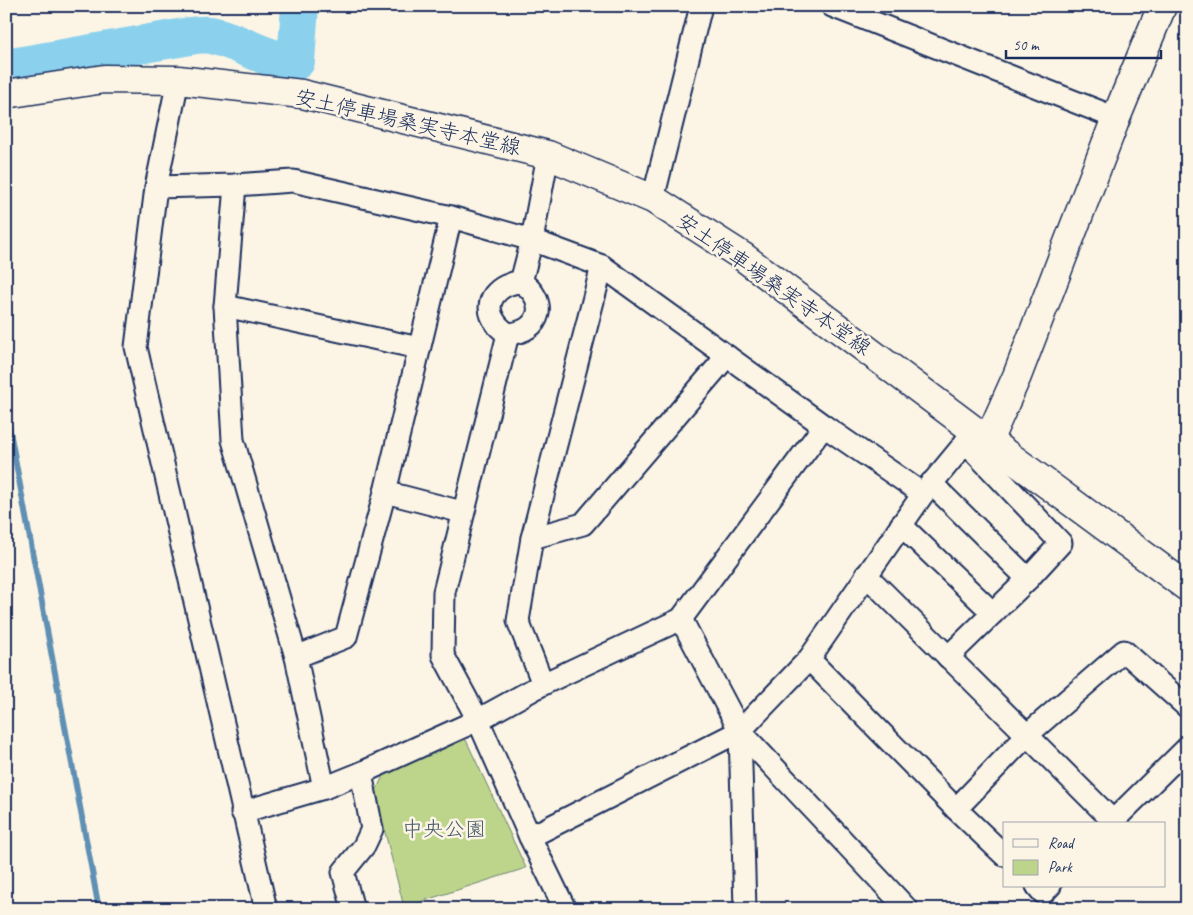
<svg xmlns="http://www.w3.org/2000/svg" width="1193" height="915" font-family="Caveat,'Klee One',sans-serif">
	<rect width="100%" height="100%" fill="#fcf5e5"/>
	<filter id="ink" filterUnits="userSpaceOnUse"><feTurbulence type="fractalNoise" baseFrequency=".02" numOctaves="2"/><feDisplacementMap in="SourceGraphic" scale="10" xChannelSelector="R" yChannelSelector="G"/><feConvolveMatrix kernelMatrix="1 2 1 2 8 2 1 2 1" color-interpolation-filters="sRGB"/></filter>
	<g filter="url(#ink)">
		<polygon fill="#bdd58b" stroke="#6c8274" points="461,738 466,740 526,868 404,907 375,793 384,774"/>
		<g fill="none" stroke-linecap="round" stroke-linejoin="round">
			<polyline stroke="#5e90b4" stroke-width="6" points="6,410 99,909"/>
			<path stroke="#8bd1ed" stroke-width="38" d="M6,68L190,36C196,35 203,34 210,35C239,40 266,62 296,61L300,6"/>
			<g stroke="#1b2f5e" stroke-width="25">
				<g id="street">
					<polyline points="832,6 1116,118"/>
					<polyline points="178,80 156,187 136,347 266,909"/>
					<polyline points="235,185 225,306 233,440 296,657 324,788"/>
					<polyline points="156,187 235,185 293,181 451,217 532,240 602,266 824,426 923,494"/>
					<polyline points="653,199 701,6"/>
					<path d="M521,282C549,300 542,332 508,334C504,331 499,328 496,323C480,302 499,283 521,282Z"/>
					<polyline points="521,282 532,240 548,155"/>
					<polyline points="225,306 419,348"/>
					<polyline points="508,334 444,592 443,655 478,720 530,837 565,909"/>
					<polyline points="931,483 1028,579 1061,543 965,442"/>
					<polyline points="385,492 462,512"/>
					<polyline points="901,525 993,613"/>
					<polyline points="532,538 583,524 727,356"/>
					<polyline points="866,575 1027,735 1124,651 1187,707"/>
					<polyline points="681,619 740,731 745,909"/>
					<polyline points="296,657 346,637 385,492 451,217"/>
					<polyline points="948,657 1028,579"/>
					<polyline points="809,659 956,809 1004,855"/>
					<polyline points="543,684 518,621 532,538 602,266"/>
					<polyline points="956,809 1027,735 1113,821 1110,824"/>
					<polyline points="242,812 324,788 361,773 478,720 543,684 681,619 824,426"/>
					<polyline points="1113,821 1187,748"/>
					<polyline points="530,837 740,731"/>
					<polyline points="1037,886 1043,893 1050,886"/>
					<polyline points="353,909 343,872 364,846 372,829 361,773"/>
					<polyline points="907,909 740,731 809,659 923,494 975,431"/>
				</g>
			</g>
			<g stroke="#1b2f5e" stroke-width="31">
				<g id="secondary">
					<polyline points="6,94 104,79 178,80 302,94 548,155 653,199 742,256 975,431 1187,587"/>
					<polyline points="988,441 1017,376 1116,118 1162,6"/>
				</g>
			</g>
			<use href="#street" stroke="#fcf5e5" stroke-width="21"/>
			<use href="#secondary" stroke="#fcf5e5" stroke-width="28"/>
		</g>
	</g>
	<g text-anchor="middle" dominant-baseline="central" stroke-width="5" stroke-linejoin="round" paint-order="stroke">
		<g font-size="21" fill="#1b2f5e" stroke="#fcf5e5">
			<text transform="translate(408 122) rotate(13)">安土停車場桑実寺本堂線</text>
			<text transform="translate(774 284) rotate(35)">安土停車場桑実寺本堂線</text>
		</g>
		<g font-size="21" fill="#445869" stroke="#fcf5e5">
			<text x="444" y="829">中央公園</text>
		</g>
	</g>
	<rect width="1193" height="915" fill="none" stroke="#fcf5e5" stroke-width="25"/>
	<rect x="12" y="12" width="1168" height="890" fill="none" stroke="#1b2f5e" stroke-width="2" filter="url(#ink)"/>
	<rect x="1003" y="822" width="162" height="65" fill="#fcf5e5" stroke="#a2a6af"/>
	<rect x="1013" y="839" width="25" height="8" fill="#fcf5e5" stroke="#a2a6af"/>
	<text x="1048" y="848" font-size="15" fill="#1b2f5e">Road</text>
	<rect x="1013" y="860" width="25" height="15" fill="#bdd58b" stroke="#a2a6af"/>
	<text x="1048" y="872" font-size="15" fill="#1b2f5e">Park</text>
	<path d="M1006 50v8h155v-8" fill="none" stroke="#1b2f5e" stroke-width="2.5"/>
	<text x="1013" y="50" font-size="15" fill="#1b2f5e" stroke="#fcf5e5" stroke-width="4" paint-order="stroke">50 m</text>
</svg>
